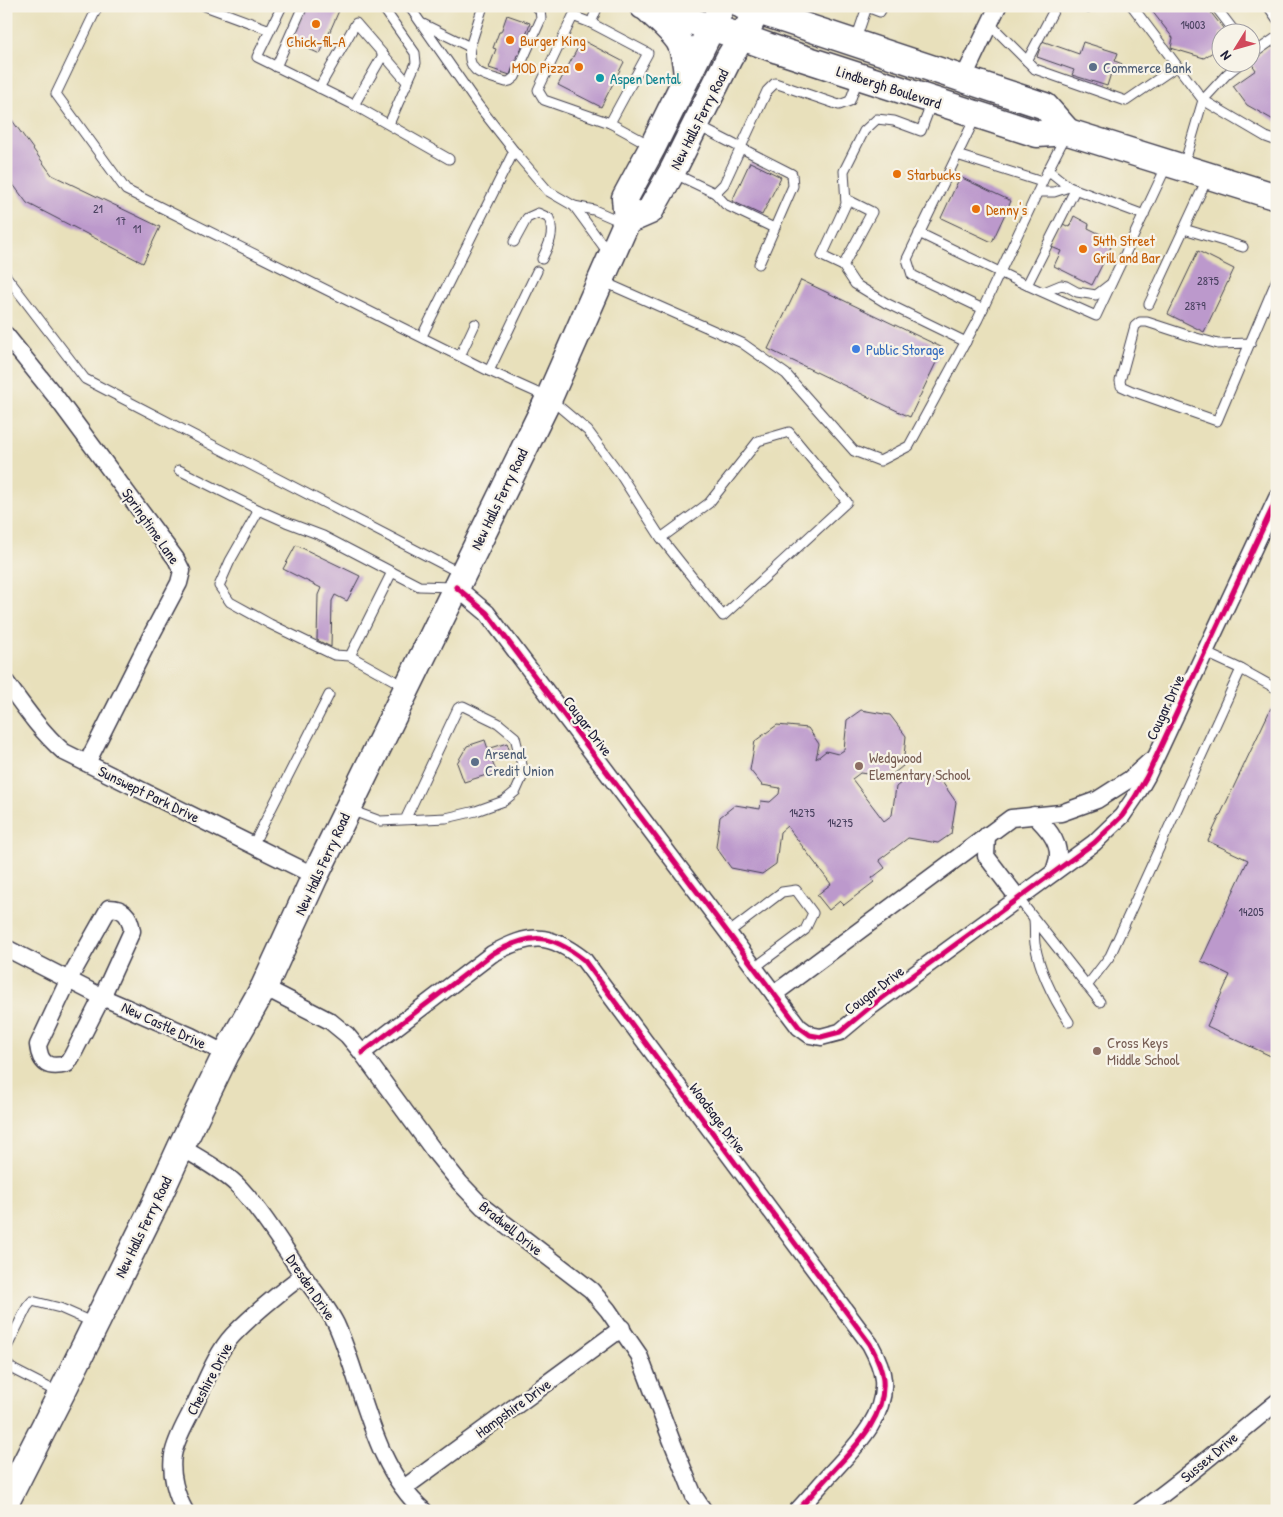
<svg xmlns="http://www.w3.org/2000/svg" width="1283" height="1517" font-family="'Patrick Hand',sans-serif">
	<rect width="100%" height="100%" fill="#f7f3e8"/>
	<filter id="ink" filterUnits="userSpaceOnUse"><feTurbulence type="fractalNoise" baseFrequency=".02" numOctaves="2"/><feDisplacementMap in="SourceGraphic" scale="10" xChannelSelector="R" yChannelSelector="G"/><feConvolveMatrix kernelMatrix="1 2 1 2 8 2 1 2 1" color-interpolation-filters="sRGB"/></filter>
	<filter id="wash" filterUnits="userSpaceOnUse"><feTurbulence type="fractalNoise" baseFrequency=".0096" numOctaves="4" result="noise"/><feDisplacementMap in="SourceGraphic" scale="20" xChannelSelector="R" yChannelSelector="G"/><feGaussianBlur stdDeviation="1.12" result="paint"/><feColorMatrix in="noise" values="0 0 0 0 0 0 0 0 0 0 0 0 0 0 0 0 0 1.4 0 .05"/><feComposite in="paint" operator="in"/></filter>
	<g filter="url(#wash)">
		<rect width="100%" height="100%" fill="#e8e0bb"/>
		<g id="blocks">
			<g fill="#bc99cc">
				<polygon points="307,6 341,6 320,54 291,41"/>
				<polygon points="1148,6 1206,6 1226,32 1220,32 1220,47 1204,58 1171,48 1173,38"/>
				<polygon points="507,15 530,23 519,55 517,55 510,75 489,68 496,49 493,48 499,32 501,32"/>
				<polygon points="582,40 624,62 601,107 558,85"/>
				<polygon points="1042,41 1079,54 1083,42 1118,53 1115,61 1122,64 1119,73 1112,70 1107,86 1072,75 1074,70 1037,57"/>
				<polygon points="1277,41 1277,122 1247,105 1233,86 1256,70 1251,63 1258,57 1266,49"/>
				<polygon points="6,112 52,175 160,227 143,263 27,203 6,175"/>
				<polygon points="750,162 781,177 762,215 732,201"/>
				<polygon points="960,177 1011,201 992,242 941,218"/>
				<polygon points="1074,216 1089,224 1088,228 1114,241 1092,285 1054,266 1061,251 1049,246 1061,223 1069,227"/>
				<polygon points="1198,251 1234,269 1204,332 1168,314"/>
				<polygon points="801,280 943,348 910,417 768,349"/>
				<polygon points="296,545 360,576 347,601 335,595 332,601 331,647 317,640 318,595 321,588 283,569"/>
				<polygon points="1271,708 1277,711 1277,1059 1207,1026 1230,975 1201,961 1248,860 1208,841"/>
				<polygon points="861,710 890,715 906,736 903,766 889,777 860,773 852,779 884,821 892,815 896,787 910,775 940,779 956,802 951,834 938,843 908,838 879,860 885,868 872,878 874,882 844,905 840,901 829,910 817,895 831,884 787,826 780,832 776,864 762,874 731,868 716,847 720,817 735,805 760,809 761,801 770,802 779,794 780,788 762,785 750,770 755,741 777,725 808,728 819,744 816,759 826,751 838,754 844,750 847,720"/>
				<polygon points="485,740 488,749 507,743 511,755 492,761 496,772 464,782 457,763 467,746"/>
			</g>
		</g>
	</g>
	<g filter="url(#ink)">
		<use href="#blocks" fill-opacity="0" stroke="#403e4e" stroke-width="1"/>
		<g fill="none" stroke-linecap="round" stroke-linejoin="round">
			<g stroke="#403e4e" stroke-width="11">
				<g id="service">
					<polyline points="98,6 56,94 126,190 489,371 549,398 588,431 620,474 661,538 723,616 847,502 789,432 758,441 709,503 661,538"/>
					<polyline points="205,6 270,30"/>
					<polyline points="282,6 257,57 354,105 449,159"/>
					<polyline points="382,6 415,53 416,63 389,124"/>
					<polyline points="409,6 478,105 514,151 548,191 574,206 594,210 624,223"/>
					<polyline points="598,6 591,23 648,53 610,123 650,145"/>
					<polyline points="1085,6 1088,8 1090,6"/>
					<polyline points="1132,6 1203,100 1266,137 1277,141"/>
					<polyline points="1215,6 1235,32"/>
					<polyline points="1268,6 1277,19"/>
					<polyline points="867,7 880,12 883,6"/>
					<polyline points="591,23 573,16 538,90 544,100 610,123"/>
					<polyline points="423,24 470,47 483,6"/>
					<polyline points="990,24 1035,69 1126,101 1177,66"/>
					<polyline points="855,42 867,7 864,6"/>
					<path d="M470,47C466,75 485,75 506,82L510,81L515,77L541,19L540,10L535,6"/>
					<polyline points="1250,56 1277,37"/>
					<polyline points="1027,61 1056,6"/>
					<polyline points="276,67 303,6"/>
					<polyline points="319,88 356,23 408,83"/>
					<polyline points="932,102 921,131 894,121 877,119 864,131 844,171 846,204 822,256 843,266 855,284 886,303 966,342"/>
					<polyline points="354,105 383,55"/>
					<polyline points="976,116 907,259 912,275 983,309"/>
					<polyline points="696,125 792,174 793,186 759,264"/>
					<polyline points="957,155 1042,182"/>
					<polyline points="1184,165 1203,100 1227,74 1242,62"/>
					<polyline points="1048,170 1069,187 1144,215"/>
					<polyline points="675,174 715,193 724,184 767,91 775,83 839,105 850,101 858,79"/>
					<polyline points="1038,192 1054,192 1069,187"/>
					<polyline points="715,193 726,205 774,228"/>
					<polyline points="574,206 609,254"/>
					<polyline points="1184,229 1243,247"/>
					<polyline points="919,233 1020,282 1096,316 1167,165"/>
					<path d="M514,242L527,218L538,213L549,218C555,233 549,245 542,259"/>
					<polyline points="843,266 872,212 846,199"/>
					<polyline points="6,276 85,379 460,573"/>
					<polyline points="604,282 742,343 786,374 854,451 880,461 909,446 978,319 1048,170 1066,135"/>
					<polyline points="1027,285 1075,190"/>
					<polyline points="1044,292 1061,285 1066,286 1077,292 1096,295 1109,285"/>
					<polyline points="1149,304 1208,177"/>
					<polyline points="422,336 514,151"/>
					<polyline points="1251,343 1218,344 1193,337 1147,322 1140,322 1135,326 1120,381 1121,386 1132,391 1217,421 1277,279"/>
					<polyline points="460,356 475,324"/>
					<polyline points="489,371 537,271"/>
					<polyline points="179,470 259,510 286,522 323,536 392,572"/>
					<polyline points="259,510 230,561 219,586 230,602 270,624 334,655 350,656"/>
					<polyline points="1204,652 1241,669 1277,689"/>
					<polyline points="404,686 350,656 392,572 419,586 453,587"/>
					<polyline points="350,810 380,821 446,818 476,811 504,801 516,791 524,773 515,737 498,723 463,706 458,708 405,820"/>
					<polyline points="253,845 329,695"/>
					<polyline points="1018,898 1100,1002"/>
					<path d="M1034,920C1035,928 1034,936 1035,944C1040,972 1053,998 1069,1022"/>
					<polyline points="728,933 782,892 796,890 813,913 805,930 754,968"/>
					<polyline points="1087,986 1110,956 1241,669"/>
					<polyline points="6,1350 7,1347 27,1307 32,1301 60,1308 94,1323"/>
					<polyline points="6,1362 10,1367 16,1371 59,1393"/>
				</g>
			</g>
			<g stroke="#403e4e" stroke-width="19">
				<g id="minor">
					<polyline points="963,79 998,6"/>
					<polyline points="6,335 56,397 176,559 182,571 179,583 153,632 87,763"/>
					<polyline points="456,587 487,613 799,1027 810,1035 821,1037 840,1032 870,1007 1094,843 1122,816 1135,797 1147,776 1277,498"/>
					<path d="M6,682C24,707 41,732 64,752L315,876"/>
					<path d="M1034,815C1045,826 1059,840 1058,856C1058,861 1055,867 1054,872"/>
					<polyline points="987,835 986,856 1018,898"/>
					<path d="M109,908C124,908 130,916 132,931L102,997L72,1056L67,1064C48,1069 40,1064 38,1045L69,979Z"/>
					<polyline points="6,948 102,997 191,1036 226,1054"/>
					<polyline points="264,987 330,1021 347,1035 362,1053 434,1151 460,1183 483,1207 591,1290 608,1310 639,1355 671,1439 694,1496 704,1511"/>
					<polyline points="774,994 1011,818 1061,813 1097,800 1130,779 1150,761"/>
					<path d="M362,1053L492,954C530,933 549,932 584,960L870,1344C876,1355 882,1367 883,1380C886,1417 856,1446 833,1471C821,1484 809,1498 797,1511"/>
					<path d="M181,1147C198,1158 226,1172 240,1188C264,1214 282,1245 302,1274C313,1290 327,1306 336,1324C363,1383 372,1466 424,1511"/>
					<polyline points="404,1488 622,1328"/>
					<path d="M185,1511C176,1495 170,1474 173,1455C176,1438 187,1421 194,1406C205,1384 216,1353 233,1335C254,1313 278,1294 303,1275"/>
					<path d="M1140,1511C1188,1477 1231,1439 1277,1402"/>
				</g>
			</g>
			<g stroke="#403e4e" stroke-width="29">
				<g id="primary">
					<polyline points="643,6 742,37 778,50 1037,134 1068,132 1277,197"/>
					<polyline points="743,6 1045,106 1068,132"/>
					<path d="M648,9C658,19 671,29 679,41C685,51 686,64 687,76"/>
					<polyline points="627,221 650,211 672,172 729,58 751,22"/>
					<polyline points="6,1502 65,1386 155,1204 181,1147 226,1054 264,987 315,876 549,398 627,221 625,198 653,146 722,6"/>
				</g>
			</g>
			<use href="#service" stroke="#fff" stroke-width="9"/>
			<use href="#minor" stroke="#fff" stroke-width="16"/>
			<use href="#primary" stroke="#fff" stroke-width="26"/>
			<g stroke="#f7f3e8" stroke-width="8">
				<g id="cycleway">
					<polyline points="456,587 487,613 799,1027 810,1035 821,1037 840,1032 870,1007 1094,843 1122,816 1135,797 1147,776 1277,498"/>
					<path d="M362,1053L492,954C530,933 549,932 584,960L870,1344C876,1355 882,1367 883,1380C886,1417 856,1446 833,1471C821,1484 809,1498 797,1511"/>
				</g>
			</g>
			<use href="#cycleway" stroke="#d6006c" stroke-width="5"/>
		</g>
	</g>
	<g fill="#e8710a" stroke="#f7f3e8" stroke-width="2">
		<circle cx="316" cy="24" r="5"/>
		<circle cx="510" cy="40" r="5"/>
		<circle cx="579" cy="67" r="5"/>
		<circle cx="897" cy="174" r="5"/>
		<circle cx="976" cy="209" r="5"/>
		<circle cx="1083" cy="249" r="5"/>
	</g>
	<g fill="#5c6f8a" stroke="#f7f3e8" stroke-width="2">
		<circle cx="1093" cy="67" r="5"/>
		<circle cx="475" cy="762" r="5"/>
	</g>
	<circle fill="#0f9aa8" stroke="#f7f3e8" stroke-width="2" cx="600" cy="78" r="5"/>
	<circle fill="#3f7fe0" stroke="#f7f3e8" stroke-width="2" cx="856" cy="349" r="5"/>
	<g fill="#8d6e63" stroke="#f7f3e8" stroke-width="2">
		<circle cx="859" cy="766" r="5"/>
		<circle cx="1097" cy="1051" r="5"/>
	</g>
	<g text-anchor="middle" dominant-baseline="central" stroke-width="4.5" stroke-linejoin="round" paint-order="stroke">
		<g font-size="12" fill="#48405f">
			<text x="1193" y="24">14003</text>
			<text x="98" y="208">21</text>
			<text x="121" y="220">17</text>
			<text x="137" y="228">11</text>
			<text x="1208" y="280">2875</text>
			<text x="1195" y="305">2879</text>
			<text x="802" y="812">14275</text>
			<text x="840" y="822">14275</text>
			<text x="1251" y="911">14205</text>
		</g>
		<g font-size="15" fill="#c56008" stroke="#f7f3e8" text-anchor="start">
			<text x="520" y="40">Burger King</text>
			<text x="316" y="41" text-anchor="middle">Chick-fil-A</text>
			<text x="569" y="67" text-anchor="end">MOD Pizza</text>
			<text x="907" y="174">Starbucks</text>
			<text x="986" y="209">Denny's</text>
			<text x="1093" y="240">54th Street<tspan x="1093" dy="17">Grill and Bar</tspan></text>
		</g>
		<g font-size="15" fill="#4e5e75" stroke="#f7f3e8" text-anchor="start">
			<text x="1103" y="67">Commerce Bank</text>
			<text x="485" y="753">Arsenal<tspan x="485" dy="17">Credit Union</tspan></text>
		</g>
		<g font-size="15" fill="#0d838f" stroke="#f7f3e8" text-anchor="start">
			<text x="610" y="78">Aspen Dental</text>
		</g>
		<g font-size="15" fill="#22223b" stroke="#f7f3e8">
			<text transform="translate(889 87) rotate(18)">Lindbergh Boulevard</text>
			<text transform="translate(699 119) rotate(-63)">New Halls Ferry Road</text>
			<text transform="translate(499 499) rotate(-64)">New Halls Ferry Road</text>
			<text transform="translate(151 526) rotate(55)">Springtime Lane</text>
			<text transform="translate(1165 707) rotate(-65)">Cougar Drive</text>
			<text transform="translate(588 726) rotate(53)">Cougar Drive</text>
			<text transform="translate(149 794) rotate(26)">Sunswept Park Drive</text>
			<text transform="translate(322 864) rotate(-65)">New Halls Ferry Road</text>
			<text transform="translate(874 990) rotate(-37)">Cougar Drive</text>
			<text transform="translate(164 1025) rotate(25)">New Castle Drive</text>
			<text transform="translate(718 1118) rotate(53)">Woodsage Drive</text>
			<text transform="translate(143 1227) rotate(-64)">New Halls Ferry Road</text>
			<text transform="translate(511 1228) rotate(39)">Bradwell Drive</text>
			<text transform="translate(311 1287) rotate(56)">Dresden Drive</text>
			<text transform="translate(209 1379) rotate(-62)">Cheshire Drive</text>
			<text transform="translate(513 1408) rotate(-36)">Hampshire Drive</text>
			<text transform="translate(1209 1457) rotate(-40)">Sussex Drive</text>
		</g>
		<g font-size="15" fill="#366cbe" stroke="#f7f3e8" text-anchor="start">
			<text x="866" y="349">Public Storage</text>
		</g>
		<g font-size="15" fill="#785e54" stroke="#f7f3e8" text-anchor="start">
			<text x="869" y="757">Wedgwood<tspan x="869" dy="17">Elementary School</tspan></text>
			<text x="1107" y="1042">Cross Keys<tspan x="1107" dy="17">Middle School</tspan></text>
		</g>
	</g>
	<rect width="1283" height="1517" fill="none" stroke="#f7f3e8" stroke-width="25"/>
	<g transform="translate(1236 48) rotate(233)"><circle r="24" fill="#f7f3e8" stroke="#a29fa3"/>
	<path d="M0-4L9 19L0 12L-9 19Z" fill="#d1495b"/>
	<text y="-8" font-size="14" font-weight="bold" text-anchor="middle" fill="#22223b">N</text>
	</g>
</svg>
